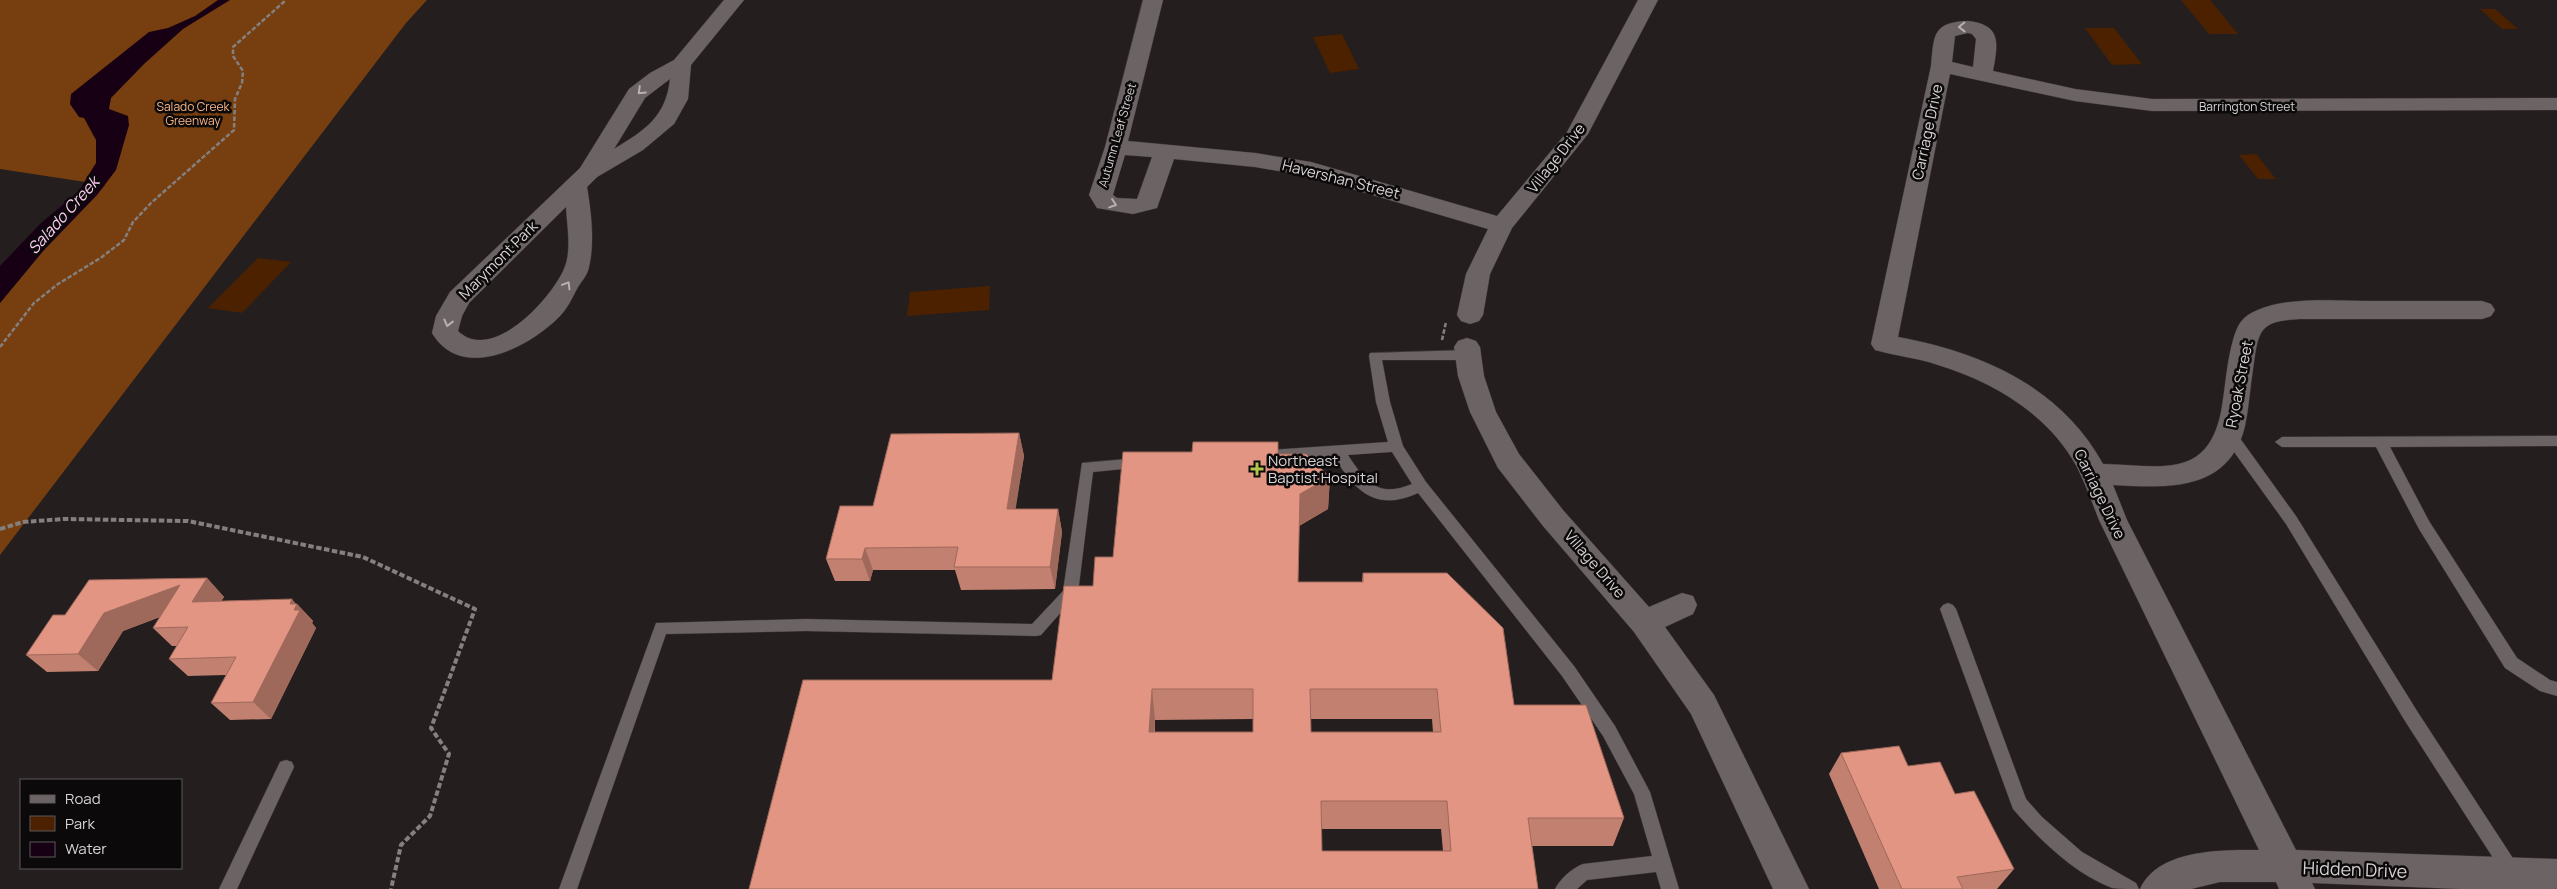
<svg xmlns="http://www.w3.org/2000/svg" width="2557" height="889" font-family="Manrope,sans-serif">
	<rect width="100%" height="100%" fill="#241e1e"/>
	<g fill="#4b2100">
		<polygon points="2181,0 2210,0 2238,34 2209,34"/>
		<polygon points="2480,9 2495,9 2518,29 2502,29"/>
		<polygon points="2085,28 2114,28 2142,64 2112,65"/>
		<polygon points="1342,34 1359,69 1330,73 1313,37"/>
		<polygon points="2256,154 2276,179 2258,179 2239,155"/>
		<polygon points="258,258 291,262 242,313 208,308"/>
		<polygon points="990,286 989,310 907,316 910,292"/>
	</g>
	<polygon fill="#773f0f" points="0,0 427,0 406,23 0,555 0,303 43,251 105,185 0,169"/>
	<polygon fill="#170014" points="218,0 230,0 183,29 144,64 111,98 109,109 128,116 129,125 116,170 97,195 43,251 0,303 0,266 40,224 78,192 96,163 96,140 84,118 79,117 70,104 71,94 149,32 168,28 195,16"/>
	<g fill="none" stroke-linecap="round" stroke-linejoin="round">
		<g stroke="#3d3839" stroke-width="1">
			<g id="lane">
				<path d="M1468,350L1474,355L1468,360H1382L1390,402L1403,446L1426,482L1574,666L1615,726L1650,792L1679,889H1661L1656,872L1587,880L1577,889H1555C1560,879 1572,868 1583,864L1652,856L1634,794L1603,736L1562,676L1418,493C1376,512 1355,492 1334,456L1269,460L1262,455L1269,450L1388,442L1376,402L1369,356L1370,353ZM1392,452L1412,484C1379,498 1366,483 1348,455Z"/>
				<polygon points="2229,429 2234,430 2296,516 2417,711 2518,866 2521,872 2518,878 2512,880 2506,878 2405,721 2286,524 2224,438 2222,434 2224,430"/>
				<polygon points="2557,436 2557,446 2390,447 2429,521 2517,658 2550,680 2557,682 2557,696 2540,691 2505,668 2419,529 2376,447 2282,447 2275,442 2282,437"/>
				<polygon points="1138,458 1143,459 1145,463 1143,467 1093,472 1078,593 1041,635 1036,636 806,631 666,634 577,889 559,889 656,623 806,619 1032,624 1063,591 1082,463"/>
				<path d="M1948,603L1953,605L1956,609L2026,799L2042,817L2082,852L2136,883L2139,889C2131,889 2119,889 2112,888C2073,873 2040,840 2013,809L1940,609L1943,605Z"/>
				<polygon points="286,760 292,762 294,767 237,889 219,889 280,762"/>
			</g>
		</g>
		<g stroke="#3d3839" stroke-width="1">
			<g id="street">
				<path d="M724,0H744L691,65L688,99L674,124L643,150L597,177L587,187C591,211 595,242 589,267C588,274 582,281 578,287C573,296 568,308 560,316C530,347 462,383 432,333L436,316L450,292L580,168L629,89L650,73L674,60ZM670,79C666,117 645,130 614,149L645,98ZM566,207C567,226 572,251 564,269C551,299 492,364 458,331L462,316L469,303Z"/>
				<path d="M1143,0H1163L1128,141L1255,153L1311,162L1497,216L1567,132L1638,0H1658L1588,134L1512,228L1490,274L1483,315L1479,321L1470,324L1461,321L1457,315L1466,274L1488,229L1308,176L1255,167L1174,159L1157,208L1133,214L1097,208L1089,195L1105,147ZM1125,155L1152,157L1137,199L1117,198L1113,195Z"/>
				<path d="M1968,21C2002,25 1998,43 1993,71L2075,89L2152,99L2557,98V110L2152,111L2075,101L1950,74L1898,337C1981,352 2061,387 2103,464C2158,465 2207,481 2221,412C2225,391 2226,369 2231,348C2234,336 2237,322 2248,315C2279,295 2336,301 2372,301C2408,301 2445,301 2482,301L2491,304L2495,310L2491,316L2482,319H2300C2288,320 2272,320 2264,329C2256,337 2255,358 2253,369C2250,388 2249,407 2245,426C2229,492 2168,488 2113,485L2127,520L2296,850L2557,859V889H2460L2312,883L2315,889H2279L2276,882H2220L2191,889H2140C2158,849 2221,850 2259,850L2099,520C2092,502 2085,483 2077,467C2049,415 1994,382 1938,365C1918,358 1896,356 1875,350L1871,344L1931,66C1934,36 1932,22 1968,21ZM1968,33L1972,34L1976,39L1973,67L1952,62L1955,36Z"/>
				<polygon points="1467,338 1476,341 1480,347 1484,376 1496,412 1519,454 1563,510 1649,607 1682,593 1693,596 1697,605 1693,614 1665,627 1714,695 1809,889 1773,889 1691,714 1634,632 1543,526 1498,468 1470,412 1458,376 1454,347 1458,341"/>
			</g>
		</g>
		<g stroke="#858080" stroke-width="2.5" stroke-dasharray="4.5 2" stroke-linecap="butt">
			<polyline points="1442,340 1446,322"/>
			<polyline points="0,347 34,303 58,284 102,257 124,240 133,222 151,203 234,130 235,99 242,83 243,71 233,56 233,47 286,0"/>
		</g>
		<polyline stroke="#858080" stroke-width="4" stroke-dasharray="5.5 2.5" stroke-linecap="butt" points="0,529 23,522 64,519 188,521 363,557 475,609 431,728 449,754 430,816 401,845 391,889"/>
		<use href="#lane" fill="#6c6464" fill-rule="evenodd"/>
		<use href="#street" fill="#6c6464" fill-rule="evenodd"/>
	</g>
	<g fill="#c28070" fill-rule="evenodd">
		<polygon points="1019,433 1024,456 1015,509 1058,509 1062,532 1055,589 961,590 955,570 873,570 870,581 835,581 826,559 873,506"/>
		<path d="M1278,454L1330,477L1328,509L1299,526L1298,582H1362L1363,573L1514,705L1624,818L1613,846H1532L1538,889H749L1052,680L1093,586L1113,557ZM1253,719V732H1155V720ZM1311,719H1432L1433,732H1311ZM1321,829H1441L1443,851H1322Z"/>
		<polygon points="207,578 224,597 221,601 297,604 313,621 312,623 316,628 271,719 230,720 211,703 226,675 188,676 169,659 177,646 172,646 153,628 160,617 123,631 98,671 47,672 26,655 65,615"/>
		<polygon points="1841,753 1908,766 1955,794 2014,869 1997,889 1879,889 1829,774"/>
	</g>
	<g fill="#9e685b">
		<polygon points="1019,433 1024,456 1012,532 1007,509"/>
		<polygon points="1330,477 1328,509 1299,526 1300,494"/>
		<polygon points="1058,509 1062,532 1055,589 1050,567"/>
		<polygon points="865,548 873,570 870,581 862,559"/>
		<polygon points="207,578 224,597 210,620 194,604 123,631 98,671 78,654 104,613 180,585"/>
		<polygon points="292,599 297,605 297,604 313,621 312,623 316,628 271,719 253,702"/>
		<polygon points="1152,689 1155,720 1153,762 1149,732"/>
	</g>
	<g fill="#e19582" stroke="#9e685b" fill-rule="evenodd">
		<polygon points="1019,433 1007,509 1058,509 1050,567 954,567 958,547 865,548 862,559 826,559 840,506 873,506 891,434"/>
		<path d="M1193,442H1278V454H1306L1330,477L1300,494L1298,582H1363V573H1447L1503,628L1514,705H1586L1624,818H1528L1538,889H749L803,680H1052L1064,586H1093L1095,557H1113L1123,452H1192ZM1152,689H1253V732H1149ZM1310,689H1437L1441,732H1311ZM1321,801H1447L1451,851H1322Z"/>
		<polygon points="207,578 192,602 292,599 290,604 297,604 294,610 300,610 253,702 211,703 236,657 169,659 188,627 153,628 180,585 104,613 78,654 26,655 53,615 65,615 89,580"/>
		<polygon points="1899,746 1908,766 1940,762 1955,794 1974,791 2014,869 1957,877 1963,889 1902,889 1841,753"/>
	</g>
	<defs><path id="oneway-chevron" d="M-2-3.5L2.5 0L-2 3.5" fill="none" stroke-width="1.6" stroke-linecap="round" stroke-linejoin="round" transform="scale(1.25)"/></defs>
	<g stroke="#b7b1b2">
		<use href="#oneway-chevron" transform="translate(1962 27) rotate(179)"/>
		<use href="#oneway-chevron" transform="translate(641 91) rotate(136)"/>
		<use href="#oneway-chevron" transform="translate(1113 204) rotate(19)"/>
		<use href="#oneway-chevron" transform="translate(567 285) rotate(-59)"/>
		<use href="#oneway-chevron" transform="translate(448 323) rotate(104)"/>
	</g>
	<path fill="#b2c34c" stroke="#0b0909" stroke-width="2" d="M1254.5 461.5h5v5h5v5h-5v5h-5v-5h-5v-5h5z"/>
	<g text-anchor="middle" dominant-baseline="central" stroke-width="5" stroke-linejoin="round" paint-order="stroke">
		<g font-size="12" fill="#f9b485" stroke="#0b0909">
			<text x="193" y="106">Salado Creek<tspan x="193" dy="14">Greenway</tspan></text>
		</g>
		<g font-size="12" fill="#d7d2d3" stroke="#0b0909">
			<text x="2247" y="106">Barrington Street</text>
			<text transform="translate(1117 135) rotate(-74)">Autumn Leaf Street</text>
		</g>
		<g font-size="15" fill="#d7d2d3" stroke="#0b0909">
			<text transform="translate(1927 132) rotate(-78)">Carriage Drive</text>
			<text transform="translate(1556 158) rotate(-52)">Village Drive</text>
			<text transform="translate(1341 179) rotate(14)">Havershan Street</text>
			<text transform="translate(498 260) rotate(-45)">Marymont Park</text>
			<text transform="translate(2239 384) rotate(-79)">Ryoak Street</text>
			<text transform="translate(2100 494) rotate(64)">Carriage Drive</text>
			<text transform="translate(1595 564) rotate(49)">Village Drive</text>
		</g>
		<g font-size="15" fill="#d7d2d3" stroke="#0b0909" text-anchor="start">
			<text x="1268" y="460">Northeast<tspan x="1268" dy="17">Baptist Hospital</tspan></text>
		</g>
		<g font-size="16" font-style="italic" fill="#feccf3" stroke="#0b0909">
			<text transform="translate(63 215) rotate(-48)">Salado Creek</text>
		</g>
		<g font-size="18" fill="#d7d2d3" stroke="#0b0909">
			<text transform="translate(2355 869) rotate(2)">Hidden Drive</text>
		</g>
	</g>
	<rect x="20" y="779" width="162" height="90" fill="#0b0909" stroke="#5d595a"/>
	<rect x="30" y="795" width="25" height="8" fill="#6c6464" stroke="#5d595a"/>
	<text x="65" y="804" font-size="15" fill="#d7d2d3">Road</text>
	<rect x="30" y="816" width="25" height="15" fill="#4b2100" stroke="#5d595a"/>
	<text x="65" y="829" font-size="15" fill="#d7d2d3">Park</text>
	<rect x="30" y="842" width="25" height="15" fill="#170014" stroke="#5d595a"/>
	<text x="65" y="854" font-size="15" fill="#d7d2d3">Water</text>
</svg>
